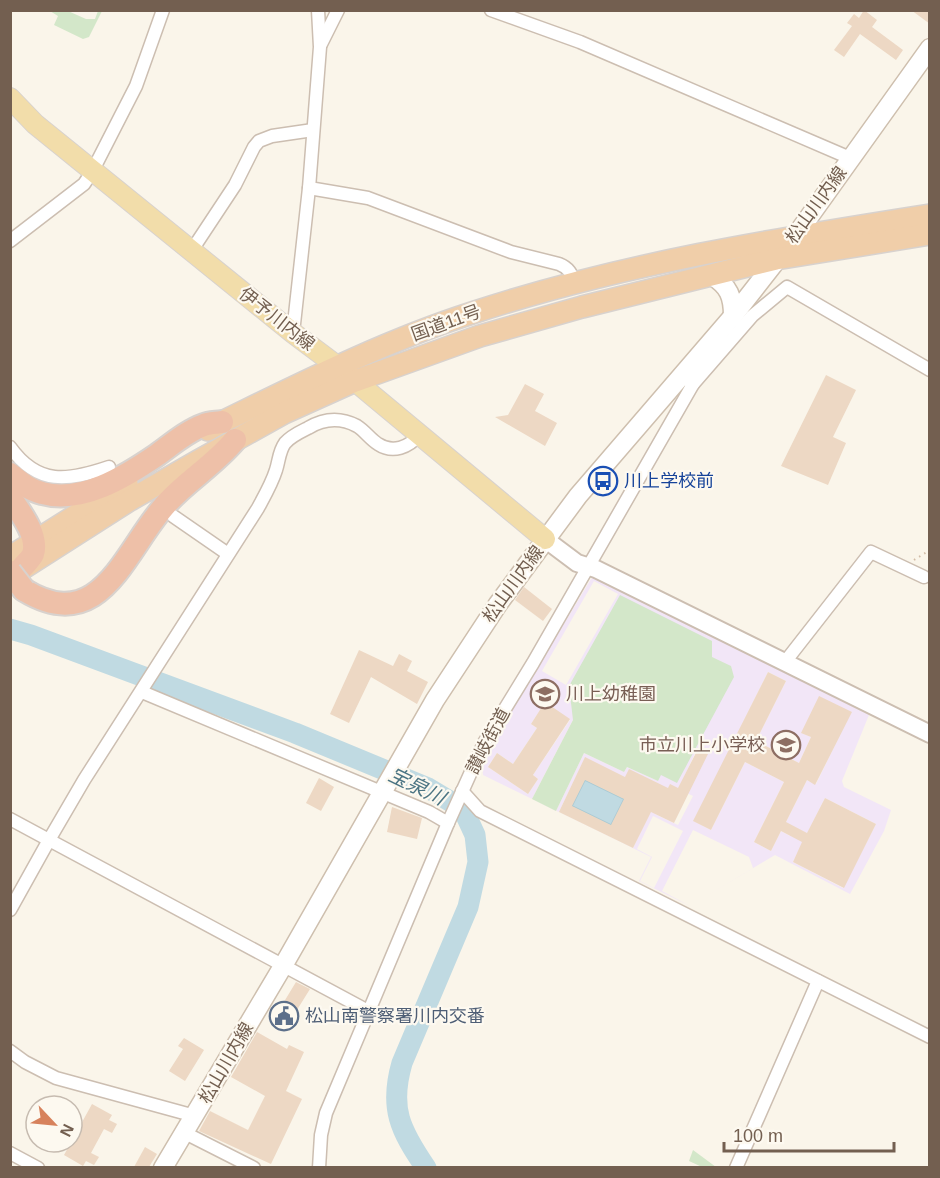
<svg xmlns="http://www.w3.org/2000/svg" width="940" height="1178" font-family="Helvetica,'Noto Sans JP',sans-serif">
	<rect width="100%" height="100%" fill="#faf5ea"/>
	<path fill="#f2e6f7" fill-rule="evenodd" d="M595,576L869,715L842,781L844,787L891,810L884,831L850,894L775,855L690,906L639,881L651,857L483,775L482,765L485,755L591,579ZM594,581L618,594L566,685L542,671ZM768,672L786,681L756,741L799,763L811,737L802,733L851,712L816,784L807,780L786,822L790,836L781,831L771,851L754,842L784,782L745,762L711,830L694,821ZM545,703L570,720L533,775L538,779L528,794L488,767L497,753L513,764L537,728L531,724ZM573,720L660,775L658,781L627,767L624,772L584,753L556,811L532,799ZM697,749L707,754L685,775ZM585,758L659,794L633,848L559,812ZM670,785L693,796L678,825L655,814ZM825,798L876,824L843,888L793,862ZM653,816L683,831L654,888L640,881L652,857L637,849ZM693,830L749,857L753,868L690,906L662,891Z"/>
	<g fill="#d3e7c9">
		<polygon points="50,11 68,11 86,19 95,19 98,11 102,11 89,37 83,39 54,25 58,16"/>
		<polygon points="620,595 712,641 712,657 731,666 734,677 677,783 661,775 658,781 627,767 624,772 584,753 556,811 532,799 573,720 569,686"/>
		<polygon points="693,1150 716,1167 702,1167 689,1161"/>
	</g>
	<polygon fill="#c0dae2" stroke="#a7c9d3" stroke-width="1.5" points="585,780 624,799 611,825 572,806"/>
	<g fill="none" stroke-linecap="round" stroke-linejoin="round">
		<path stroke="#c0dae2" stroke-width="21" d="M10,629L31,635L295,733L428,788L463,809L475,835L478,862L468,907L402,1063C389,1108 400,1130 426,1168"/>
	</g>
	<g fill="#edd8c4" fill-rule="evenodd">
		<polygon points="864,10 877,20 872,27 903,50 896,60 860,34 844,57 834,50 852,26 847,23 854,14 859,18"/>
		<polygon points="911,10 930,10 930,24"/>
		<polygon points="826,375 856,390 833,437 846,443 828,485 781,466"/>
		<polygon points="525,384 544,394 535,411 557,423 545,446 495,417 508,415"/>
		<polygon points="524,587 552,609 543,621 515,600"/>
		<polygon points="359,650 393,666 399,654 412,661 407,671 428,682 417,704 371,677 349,723 330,714"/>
		<polygon points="768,672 786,681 756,741 799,763 811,737 801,733 819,696 852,712 815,785 807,780 786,822 807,833 825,798 876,824 844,888 793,862 802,842 781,831 771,851 754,842 784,782 745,762 711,830 693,821"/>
		<polygon points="545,702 570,719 533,775 538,779 528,794 488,767 497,753 513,764 537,728 531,724"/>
		<path d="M698,749L708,754L674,823L651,812L633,848L559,812L585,757L625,777L629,769L668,788L670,784L678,788ZM585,780L624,799L611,825L572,806Z"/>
		<polygon points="319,778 334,787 321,811 306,803"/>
		<polygon points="392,807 422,818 417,839 387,832"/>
		<polygon points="296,982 310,989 287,1026 275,1020 276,1017 270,1010 279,1010"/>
		<polygon points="257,1032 287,1049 289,1045 304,1052 286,1091 302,1099 271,1164 199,1131 210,1111 248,1130 265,1096 231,1077"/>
		<polygon points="184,1038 204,1050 185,1081 169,1071 183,1049 178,1046"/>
		<polygon points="92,1104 112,1115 109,1120 117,1124 112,1133 104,1129 91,1153 99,1157 94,1165 86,1161 83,1166 64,1155"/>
		<polygon points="145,1147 157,1154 149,1167 134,1167"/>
	</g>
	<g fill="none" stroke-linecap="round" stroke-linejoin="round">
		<g stroke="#ccbeb1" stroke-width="15">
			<g id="minor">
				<polyline points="491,10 580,42 850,158"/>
				<polyline points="321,44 338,10"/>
				<path d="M309,188L368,198L511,252L559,264C569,268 571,273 575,283"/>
				<polyline points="10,241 84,184 92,172 136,86 163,10"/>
				<polyline points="192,250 235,185 254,147 259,141 272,136 313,130"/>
				<polyline points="293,333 309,188 320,47 318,10"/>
				<polyline points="693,384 752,316 787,287 930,370"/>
				<path d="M10,447C38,486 68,481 109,467"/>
				<polyline points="173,516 228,554"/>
				<polyline points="785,662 871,552 924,577"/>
				<polyline points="142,692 429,812 448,823"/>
				<polyline points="462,791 480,811 930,1037"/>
				<path d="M10,819L49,840L84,780L258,508C265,495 272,483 276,470C279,461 279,451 285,443C291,436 300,432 308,428C323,419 340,417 357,426C365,431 370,439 378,444C393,454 409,447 419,435"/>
				<polyline points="10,910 49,840 370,1012"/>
				<polyline points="10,1051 25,1062 56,1078 195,1116"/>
				<polyline points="185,1133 254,1168"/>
				<polyline points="10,1153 38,1168"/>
				<polyline points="319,1168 321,1135 326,1113 448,823 484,743 533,663 693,384 682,376"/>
				<polyline points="736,1168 818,981"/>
			</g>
		</g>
		<g stroke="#ccbeb1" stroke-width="20">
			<polyline id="tertiary" points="545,539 577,563 596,569 930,734"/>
		</g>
		<g stroke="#cebfae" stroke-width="21">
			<g id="secondary">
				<path d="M712,276C729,286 733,297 733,316"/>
				<polyline points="163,1168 283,966 435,700 498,604 578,496 733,316 794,238 930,48"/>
			</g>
		</g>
		<g stroke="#d8d2ce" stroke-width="22">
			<polyline id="primary" points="10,98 35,124 293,333 337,366 545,539"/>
		</g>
		<g stroke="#d8d2ce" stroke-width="24">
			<g id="trunk">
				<path d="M208,430L222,422C304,382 385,341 472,313C620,264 776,239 930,215"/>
				<polyline points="10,557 127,483"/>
				<polyline points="22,569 130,500 198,461 284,413 355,381 480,336 582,307 776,259 930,234"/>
			</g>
		</g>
		<g stroke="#d8d2ce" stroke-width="26">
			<g id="motorway">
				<path d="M10,474C20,482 29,490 42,493C81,504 125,477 157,455C171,445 187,431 204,425C209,423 216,423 222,422"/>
				<path d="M10,497C20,512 39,536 33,554C31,559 24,565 21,569"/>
				<path d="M24,590C102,638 125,548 167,503C188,480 214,465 235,440"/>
			</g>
		</g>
		<polyline stroke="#d2bca7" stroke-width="2" stroke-dasharray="1.5 4.5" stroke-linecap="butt" points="914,560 930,550"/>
		<use href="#minor" stroke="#fff" stroke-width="12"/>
		<use href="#tertiary" stroke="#fff" stroke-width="16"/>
		<use href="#secondary" stroke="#fff" stroke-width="18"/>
		<use href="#primary" stroke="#f2ddaa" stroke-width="20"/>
		<use href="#trunk" stroke="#f0cea9" stroke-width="21"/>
		<use href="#motorway" stroke="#eec0a8" stroke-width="22"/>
		<g stroke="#d8d2ce" stroke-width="26" stroke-linecap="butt">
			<polyline id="motorway-bridge" points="10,572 24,590"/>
		</g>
		<use href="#motorway-bridge" stroke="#eec0a8" stroke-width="22"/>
	</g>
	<defs>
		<g id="bus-ring" transform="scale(1.5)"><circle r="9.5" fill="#fdf9f0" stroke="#1a4fb4" stroke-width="1.5"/><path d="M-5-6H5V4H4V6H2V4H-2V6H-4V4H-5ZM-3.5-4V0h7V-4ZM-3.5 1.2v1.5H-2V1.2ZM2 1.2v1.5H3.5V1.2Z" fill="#1a4fb4"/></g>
		<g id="school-ring" transform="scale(1.5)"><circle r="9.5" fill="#fdf9f0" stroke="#8d6e63" stroke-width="1.5"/><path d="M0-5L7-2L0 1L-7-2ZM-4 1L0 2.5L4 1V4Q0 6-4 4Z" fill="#8d6e63"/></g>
		<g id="civic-ring" transform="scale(1.5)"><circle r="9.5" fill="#fdf9f0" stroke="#5c6f8a" stroke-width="1.5"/><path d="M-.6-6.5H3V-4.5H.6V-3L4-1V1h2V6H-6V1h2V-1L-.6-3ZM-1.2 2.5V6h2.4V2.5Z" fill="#5c6f8a"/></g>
	</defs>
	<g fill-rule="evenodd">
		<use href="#bus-ring" x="603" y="481"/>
		<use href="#school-ring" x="545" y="694"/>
		<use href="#school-ring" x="786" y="745"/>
		<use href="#civic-ring" x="284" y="1016"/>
	</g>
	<g text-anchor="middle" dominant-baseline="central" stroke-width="4.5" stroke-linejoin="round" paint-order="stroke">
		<g font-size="18" fill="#735f50" stroke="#fdf9f0">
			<text transform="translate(816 205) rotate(-54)">松山川内線</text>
			<text transform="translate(277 319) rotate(38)">伊予川内線</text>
			<text transform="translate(446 323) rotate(-20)">国道11号</text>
			<text transform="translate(513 584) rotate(-54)">松山川内線</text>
			<text transform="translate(488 741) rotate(-62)">讃岐街道</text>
			<text transform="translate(226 1063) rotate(-60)">松山川内線</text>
		</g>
		<g font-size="18" fill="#164399" stroke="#fdf9f0" text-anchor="start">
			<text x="624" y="481">川上学校前</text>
		</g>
		<g font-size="18" fill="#785e54" stroke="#fdf9f0" text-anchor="start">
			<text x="566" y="694">川上幼稚園</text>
			<text x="765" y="745" text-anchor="end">市立川上小学校</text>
		</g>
		<g font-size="18" fill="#4e5e75" stroke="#fdf9f0" text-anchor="start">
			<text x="305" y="1016">松山南警察署川内交番</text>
		</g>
		<g font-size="20" font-style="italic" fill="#4c7584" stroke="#fdf9f0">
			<text transform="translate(417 786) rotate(26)">宝泉川</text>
		</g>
	</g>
	<rect width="940" height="1178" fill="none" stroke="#735f50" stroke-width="24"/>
	<g transform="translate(54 1124) rotate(116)"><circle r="28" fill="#fdf9f0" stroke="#c6bbb0" stroke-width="1.5"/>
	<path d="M0-4.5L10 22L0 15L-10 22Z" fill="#d7825c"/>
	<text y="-9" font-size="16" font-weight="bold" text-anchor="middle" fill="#735f50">N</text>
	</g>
	<path d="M724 1142v9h170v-9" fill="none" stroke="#735f50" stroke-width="3"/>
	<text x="733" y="1142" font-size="18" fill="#735f50" stroke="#fdf9f0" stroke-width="4.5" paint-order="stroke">100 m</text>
</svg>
